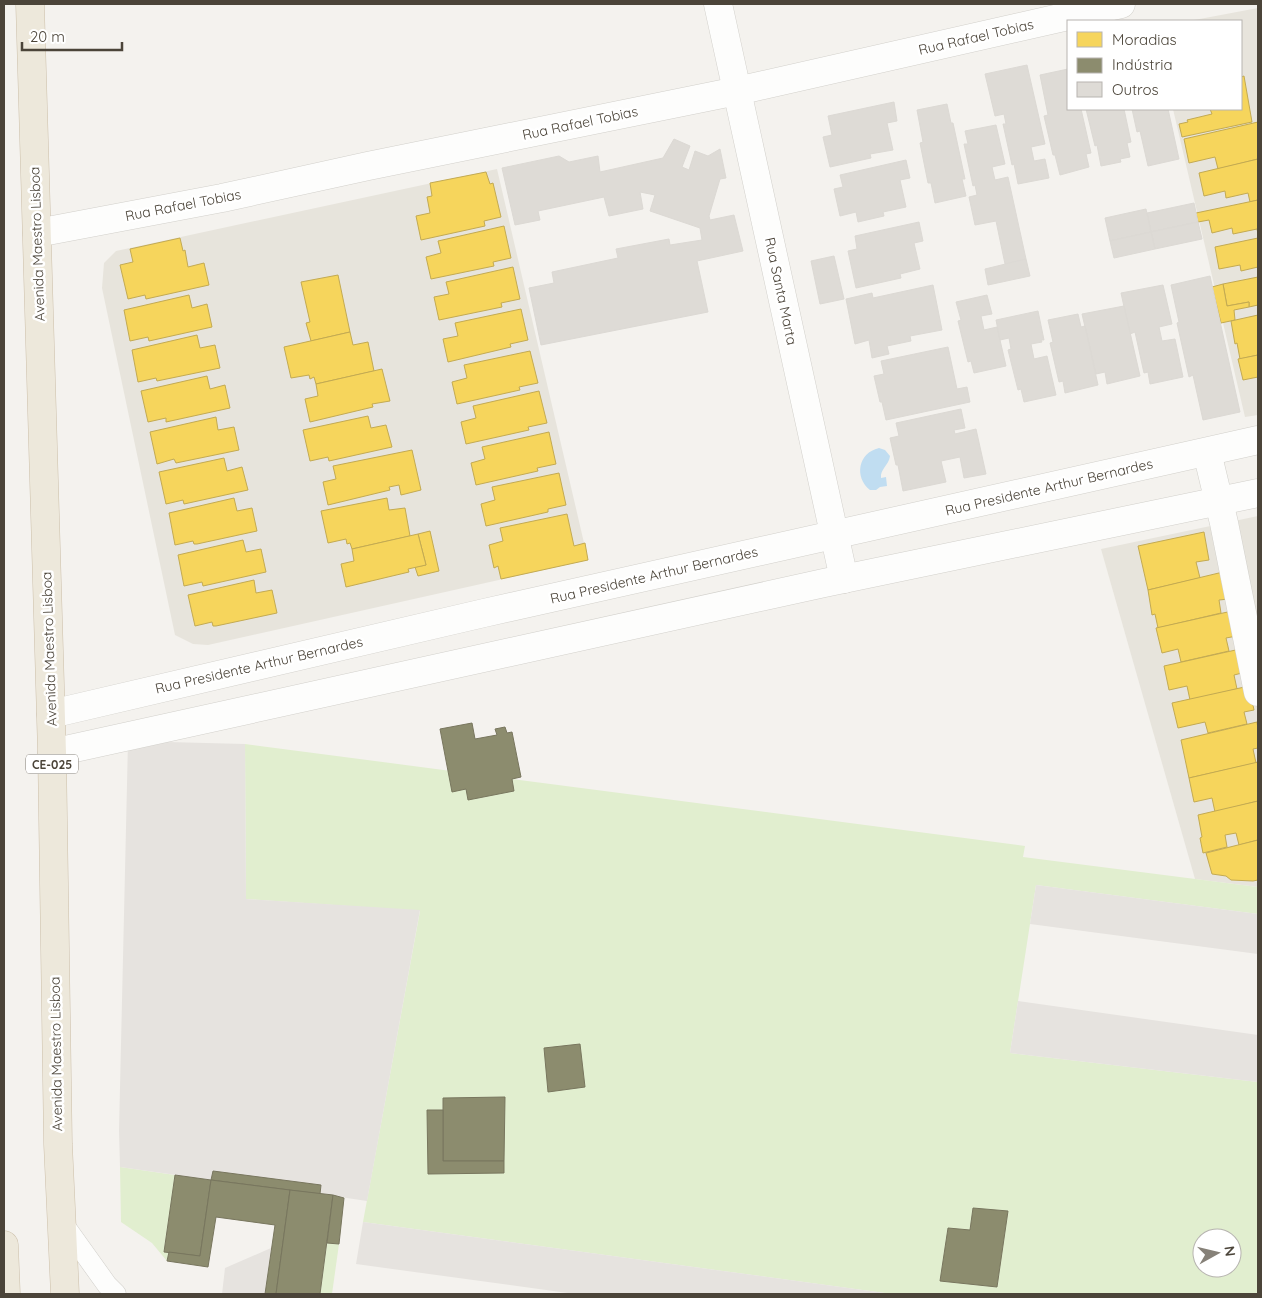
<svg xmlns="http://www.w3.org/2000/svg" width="1262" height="1298" font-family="Quicksand,sans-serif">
	<rect width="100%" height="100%" fill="#f4f2ee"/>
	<g fill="#e7e4dc">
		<polygon points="1258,8 1258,415 1245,417 1173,109 1241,109 1241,21 1189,21"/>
		<polygon points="497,169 588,560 208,645 193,644 175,635 102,288 104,263 116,251"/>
		<polygon points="1258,516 1258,887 1195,879 1101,549"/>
	</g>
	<g fill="#e1eecf" fill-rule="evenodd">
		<path d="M245,744L1025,846L1023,857L1258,887V914L1036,885L1010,1053L1258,1082V1294H892L363,1222L420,911L246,899ZM973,1208L1008,1211L997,1287L940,1281L948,1228L970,1230ZM1202,1238H1232V1268H1202Z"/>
		<polygon points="120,1167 175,1175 164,1251 169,1252 167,1261 152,1243 121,1222"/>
		<polygon points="327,1243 339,1244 332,1294 320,1294"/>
	</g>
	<g fill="#e6e3df">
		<polygon points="128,741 245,744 246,899 420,910 367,1201 320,1194 321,1186 213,1171 211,1180 120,1167 119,1131"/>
		<polygon points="1036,885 1258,914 1258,954 1030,924"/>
		<polygon points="1018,1001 1258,1035 1258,1082 1010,1053"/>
		<polygon points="363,1222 892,1294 575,1294 356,1264"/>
		<polygon points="271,1248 265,1294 222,1294 225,1268"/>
	</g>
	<path fill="#c0ddf1" d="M879,448L885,450L890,456C889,465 880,469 881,478L886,477L887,486L880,487L876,490H870C854,477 858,453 879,448Z"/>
	<g fill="#f6d55c" stroke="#c3aa52">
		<polygon points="1244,76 1252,122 1182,137 1179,124 1188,122 1187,120 1212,114 1210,109 1241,109 1241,77"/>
		<polygon points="1258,122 1258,159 1218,169 1215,157 1189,163 1184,139"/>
		<polygon points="1258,159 1258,200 1250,202 1248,193 1226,198 1225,191 1204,196 1199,173"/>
		<polygon points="486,172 490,184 493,183 501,217 484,221 485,226 421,240 416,216 430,213 427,197 432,196 430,183"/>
		<polygon points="1258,200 1258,234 1257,229 1233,234 1232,228 1212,233 1209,220 1198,222 1196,213"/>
		<polygon points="504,226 511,258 493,262 494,266 431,279 426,257 441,253 438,241"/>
		<polygon points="180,238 183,251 185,250 188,267 204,263 209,285 146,299 145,295 128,299 120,265 133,262 130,249"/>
		<polygon points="1258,238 1258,267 1241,271 1240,265 1219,269 1215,247"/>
		<polygon points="513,267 520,299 501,303 502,307 439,320 434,297 449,294 446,282"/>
		<polygon points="338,275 350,332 311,341 306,323 310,322 301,282"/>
		<polygon points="1258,277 1258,305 1249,307 1249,302 1227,306 1223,284"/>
		<polygon points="1223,284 1227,306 1249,302 1249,307 1234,310 1235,320 1221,323 1212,287"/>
		<polygon points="189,295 192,308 207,304 212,327 149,341 148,337 130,341 124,310"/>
		<polygon points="521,309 528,340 510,344 511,347 448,362 443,339 458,336 455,323"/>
		<polygon points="1258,315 1258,355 1240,359 1237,343 1235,344 1231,321"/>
		<polygon points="350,332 353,345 368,342 374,371 316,384 314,377 310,379 309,375 291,378 284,347"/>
		<polygon points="197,335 200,348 215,345 220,368 157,381 156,378 138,382 132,350"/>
		<polygon points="530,351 538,383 519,387 520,390 457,404 452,382 467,378 464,365"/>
		<polygon points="1258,355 1258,377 1243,380 1238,359"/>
		<polygon points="382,369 390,401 372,404 373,407 310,422 305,399 318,396 316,384"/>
		<polygon points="207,376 210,389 225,385 230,408 166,422 166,418 148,422 141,391"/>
		<polygon points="539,391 547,423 528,427 529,430 466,444 461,422 476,418 473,406"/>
		<polygon points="368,416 371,428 386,425 392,447 329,461 328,457 310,461 303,430"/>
		<polygon points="216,417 218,430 234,427 239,450 176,463 174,459 157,464 150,432"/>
		<polygon points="549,432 556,464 537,468 538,471 476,485 471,463 485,459 482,447"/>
		<polygon points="412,450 421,490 401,495 399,485 389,487 390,490 328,505 323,482 336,479 333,466"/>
		<polygon points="224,458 227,471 242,467 248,490 184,504 183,500 166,504 159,472"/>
		<polygon points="559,473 566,505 548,509 548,512 486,526 481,504 495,500 492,487"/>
		<polygon points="234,498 237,511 252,508 257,531 197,544 194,544 193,541 175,545 169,513"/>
		<polygon points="387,498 389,510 405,508 410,536 352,549 350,543 347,544 346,539 328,543 321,511"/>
		<polygon points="567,514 574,546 585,543 588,560 501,579 498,566 494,568 489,545 503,541 500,528"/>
		<polygon points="430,531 439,571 418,576 415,567 426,565 418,534"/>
		<polygon points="1204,532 1209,560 1196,562 1200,578 1148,590 1138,546"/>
		<polygon points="418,534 426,565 408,569 409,572 346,587 341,564 354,561 352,549"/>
		<polygon points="243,540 246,552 261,549 266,572 203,586 202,582 184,586 178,555"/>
		<polygon points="1223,572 1229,599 1219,600 1221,613 1158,628 1155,614 1152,615 1148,590"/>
		<polygon points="254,580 256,593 272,590 277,613 216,626 213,626 212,622 195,626 188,595"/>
		<polygon points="1232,611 1237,636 1226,638 1229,651 1181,662 1178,649 1162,653 1156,628"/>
		<polygon points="1240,649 1246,672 1234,675 1237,689 1190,700 1187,686 1169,690 1164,666"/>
		<polygon points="1249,686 1254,710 1244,712 1247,724 1208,733 1205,722 1178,728 1172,703"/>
		<polygon points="1257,722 1258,729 1258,748 1253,749 1256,763 1189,778 1181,740"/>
		<polygon points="1258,762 1258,801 1215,812 1212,798 1194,802 1189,778"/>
		<polygon points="1258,801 1258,840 1239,845 1236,833 1225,835 1227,847 1203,853 1200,838 1202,837 1198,815"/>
		<polygon points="1258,840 1258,880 1253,881 1231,880 1226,876 1212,874 1206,853"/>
	</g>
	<g fill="#8c8c6e" stroke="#78765e">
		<polygon points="472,723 475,739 497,735 495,729 505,727 507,733 512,732 521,777 512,779 514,791 468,800 466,789 452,792 440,729"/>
		<polygon points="580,1044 585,1087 548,1092 544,1048"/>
		<polygon points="505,1097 504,1161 443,1161 443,1098"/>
		<polygon points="427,1110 443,1110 443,1161 504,1161 504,1173 428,1174"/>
		<polygon points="213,1171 321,1185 320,1194 211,1180"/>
		<polygon points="175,1175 211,1180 200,1256 164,1252"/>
		<polygon points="211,1180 290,1190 276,1294 265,1294 275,1225 216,1217 208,1267 167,1261 169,1252 200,1256"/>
		<polygon points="290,1190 333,1195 320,1294 276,1294"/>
		<polygon points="333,1195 344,1198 339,1244 327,1243"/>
		<polygon points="973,1208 1008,1211 997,1287 940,1281 948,1228 970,1230"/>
	</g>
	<g fill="#dedbd6" stroke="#dcd9d4">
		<polygon points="1027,65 1045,144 1031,147 1034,161 1045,159 1049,178 1018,184 1014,164 1012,165 1003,124 1006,124 1004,114 995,116 985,74"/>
		<polygon points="1068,69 1068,109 1081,109 1091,153 1086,154 1089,167 1060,175 1055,155 1053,155 1044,116 1048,115 1040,75"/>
		<polygon points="894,102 897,121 887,123 893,150 870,154 871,158 830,167 823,137 832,135 828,116"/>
		<polygon points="947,104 951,123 953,123 965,179 962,179 966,196 935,203 931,183 928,183 920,143 923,142 917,110"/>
		<polygon points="1086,109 1124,109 1131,142 1127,143 1130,157 1120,159 1121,162 1101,166 1097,145 1095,146"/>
		<polygon points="1132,109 1168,109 1179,159 1148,166 1140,131 1137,132"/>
		<polygon points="996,125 1005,164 992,167 995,180 1008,177 1026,259 1005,264 996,221 975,225 969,197 977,195 975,185 973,186 964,144 968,144 965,131"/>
		<polygon points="674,139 690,146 682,167 689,170 695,151 708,156 720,149 726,178 720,179 709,216 710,220 734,215 743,251 697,261 708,312 541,345 529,288 554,283 552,272 618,258 616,249 669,239 670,245 702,240 700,228 650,211 655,195 640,192 643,209 609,216 604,197 538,211 540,220 515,225 502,168 559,156 569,162 598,156 600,172 663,158"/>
		<polygon points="906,160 910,178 900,180 906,207 883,212 884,216 858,222 856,212 840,216 834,189 843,187 840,175"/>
		<polygon points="1194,203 1198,222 1151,232 1147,213"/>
		<polygon points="1146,209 1151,232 1110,241 1105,218"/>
		<polygon points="919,222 923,241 914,243 920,269 900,274 901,278 856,288 848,251 857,249 855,236"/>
		<polygon points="1198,222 1202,239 1155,249 1151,232"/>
		<polygon points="1151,232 1155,249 1114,258 1110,241"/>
		<polygon points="834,256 844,299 820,304 811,261"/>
		<polygon points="1026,259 1030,276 988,285 985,269"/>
		<polygon points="1210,276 1240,412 1203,420 1193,375 1189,377 1177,323 1179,322 1171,285"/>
		<polygon points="933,285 942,330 910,336 911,341 887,346 889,354 872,358 869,340 855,344 846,299 872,293 873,298"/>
		<polygon points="1163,285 1172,324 1159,327 1162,341 1175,339 1183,377 1150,384 1148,372 1144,373 1135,332 1130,334 1121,293"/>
		<polygon points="987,295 992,314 981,316 984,330 997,327 1006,366 974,373 971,361 968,362 958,321 961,320 956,302"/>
		<polygon points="1124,306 1140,376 1107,384 1105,372 1096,374 1082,314"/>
		<polygon points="1038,311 1044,340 1041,340 1042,342 1031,344 1034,359 1047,356 1056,395 1024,402 1021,389 1018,390 1008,350 1011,349 1009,338 1000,340 996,320"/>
		<polygon points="1078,314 1081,327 1085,326 1098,385 1065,393 1063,381 1059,382 1050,343 1053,342 1048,320"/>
		<polygon points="948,347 957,389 967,387 970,402 886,420 882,402 880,402 874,376 884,374 881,361"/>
		<polygon points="961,409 965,428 954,430 955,434 976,429 986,474 964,478 960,457 941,461 946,482 903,491 898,465 896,465 890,438 899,436 896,423"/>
	</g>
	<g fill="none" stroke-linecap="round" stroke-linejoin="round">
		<g stroke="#d2d0cb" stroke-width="21">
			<polyline id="lane" points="62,1222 107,1285 116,1294"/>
		</g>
		<g stroke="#d2d0cb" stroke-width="29">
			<g id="street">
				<polyline points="718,4 844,579"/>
				<polyline points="37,233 222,198 368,166 737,91 1121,4"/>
				<polyline points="1207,452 1224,523 1258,692"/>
				<polyline points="51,714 484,613 1258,440"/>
				<polyline points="52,753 824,583 1258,493"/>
			</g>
		</g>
		<g stroke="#ccbfa9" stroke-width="29">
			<g id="highway">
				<polyline points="30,4 52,753 58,1144 65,1294"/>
				<polyline points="4,1245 6,1294"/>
			</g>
		</g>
		<use href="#lane" stroke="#fdfdfc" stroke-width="20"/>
		<use href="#street" stroke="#fdfdfc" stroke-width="28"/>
		<use href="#highway" stroke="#ede8db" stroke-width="28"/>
	</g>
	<g text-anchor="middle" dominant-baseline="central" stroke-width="5" stroke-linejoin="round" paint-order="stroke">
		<rect fill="#fff" stroke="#817c74" stroke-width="1" x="26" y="754.5" width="52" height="19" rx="4"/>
		<g font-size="12" font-weight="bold" fill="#4b4439">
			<text x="52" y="764">CE-025</text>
		</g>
		<g font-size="14" fill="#4b4439" stroke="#fff">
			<text transform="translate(976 37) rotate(-13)">Rua Rafael Tobias</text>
			<text transform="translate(580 123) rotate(-12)">Rua Rafael Tobias</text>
			<text transform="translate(183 205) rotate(-11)">Rua Rafael Tobias</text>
			<text transform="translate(37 244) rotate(-92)">Avenida Maestro Lisboa</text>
			<text transform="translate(781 291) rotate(78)">Rua Santa Marta</text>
			<text transform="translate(1049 487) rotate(-13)">Rua Presidente Arthur Bernardes</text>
			<text transform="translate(654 575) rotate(-13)">Rua Presidente Arthur Bernardes</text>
			<text transform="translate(49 649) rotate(-92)">Avenida Maestro Lisboa</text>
			<text transform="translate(259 665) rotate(-13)">Rua Presidente Arthur Bernardes</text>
			<text transform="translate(56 1054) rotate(-91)">Avenida Maestro Lisboa</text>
		</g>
	</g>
	<rect width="1262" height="1298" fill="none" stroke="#4b4439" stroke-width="10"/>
	<rect x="1067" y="20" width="175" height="90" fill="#ffffff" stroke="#b7b4b0"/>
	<rect x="1077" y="32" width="25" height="15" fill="#f6d55c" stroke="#b7b4b0"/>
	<text x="1112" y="45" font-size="15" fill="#4b4439">Moradias</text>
	<rect x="1077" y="58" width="25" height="15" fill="#8c8c6e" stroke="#b7b4b0"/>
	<text x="1112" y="70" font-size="15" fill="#4b4439">Indústria</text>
	<rect x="1077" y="82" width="25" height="15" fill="#dedbd6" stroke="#b7b4b0"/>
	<text x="1112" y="95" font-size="15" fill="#4b4439">Outros</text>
	<g transform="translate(1217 1253) rotate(82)"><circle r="24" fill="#ffffff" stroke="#b7b4b0"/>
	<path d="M0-4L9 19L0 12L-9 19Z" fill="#868178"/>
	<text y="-8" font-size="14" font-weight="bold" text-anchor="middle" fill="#4b4439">N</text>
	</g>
	<path d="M22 42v8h100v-8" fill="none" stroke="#4b4439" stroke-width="2.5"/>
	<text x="30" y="42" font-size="15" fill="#4b4439" stroke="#ffffff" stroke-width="4" paint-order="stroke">20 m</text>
</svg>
